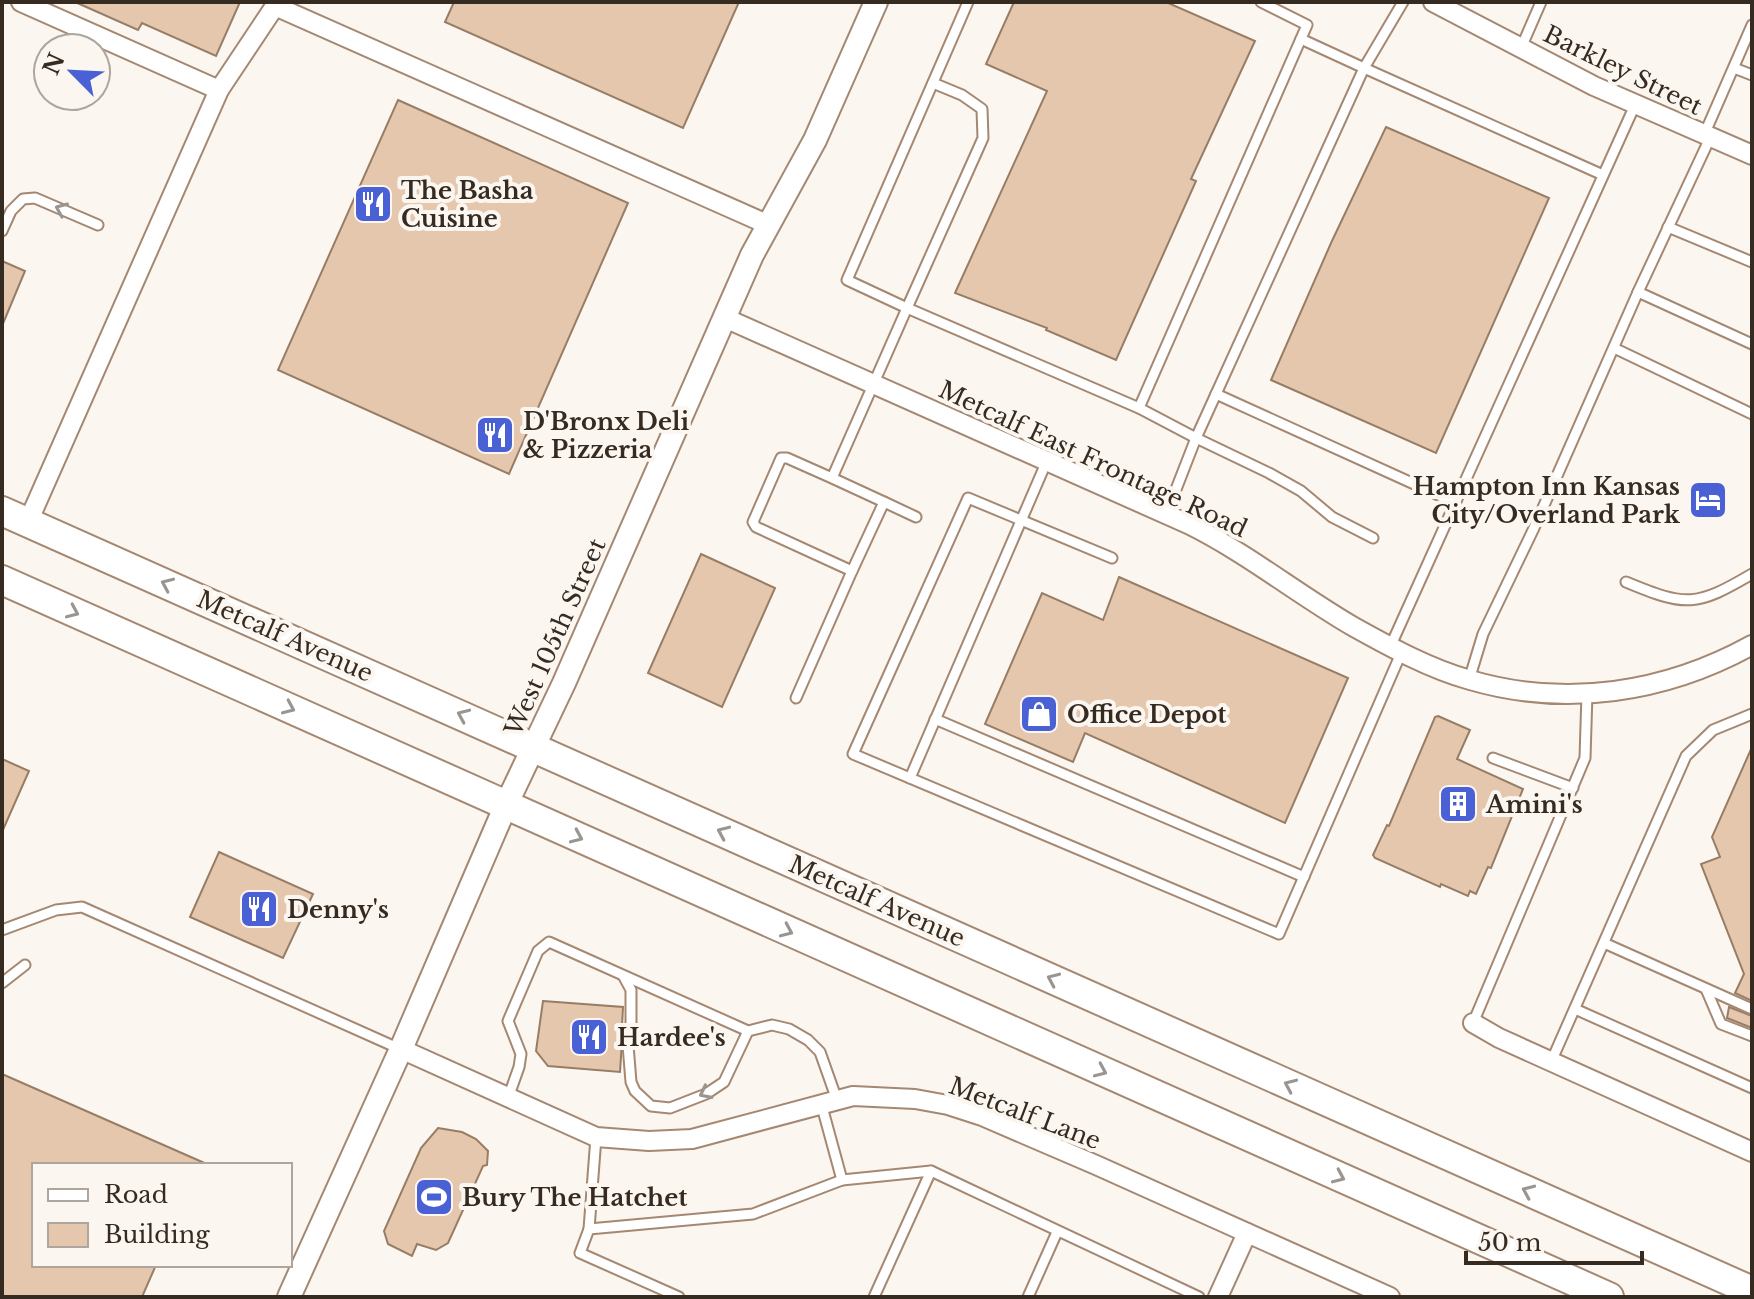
<svg xmlns="http://www.w3.org/2000/svg" width="1754" height="1299" font-family="'Libre Baskerville',serif">
	<rect width="100%" height="100%" fill="#fcf6f1"/>
	<g fill="#e5c7ae" stroke="#987d65" stroke-width="2">
		<polygon points="75,2 240,2 216,56 142,23 138,30"/>
		<polygon points="454,2 739,2 683,128 445,22"/>
		<polygon points="1014,2 1166,2 1255,41 1191,179 1196,181 1116,360 1046,330 1047,328 955,293 1047,91 986,64"/>
		<polygon points="398,100 628,203 509,474 278,370"/>
		<polygon points="1386,127 1549,198 1436,453 1271,380 1331,243"/>
		<polygon points="2,261 25,271 2,326"/>
		<polygon points="701,554 775,588 722,707 648,673"/>
		<polygon points="1119,577 1348,678 1285,823 1085,733 1073,762 985,724 1042,593 1103,620"/>
		<polygon points="1438,716 1470,730 1457,759 1523,789 1491,868 1488,867 1476,894 1470,891 1468,896 1441,884 1440,887 1375,858 1373,855 1387,825 1389,826 1435,717"/>
		<polygon points="1752,747 1752,1001 1735,993 1744,974 1701,864 1720,857 1712,837"/>
		<polygon points="2,759 29,771 2,832"/>
		<polygon points="219,852 313,894 283,958 190,917"/>
		<polygon points="543,1001 623,1007 622,1027 630,1035 641,1028 639,1046 636,1046 630,1038 622,1041 620,1072 548,1066 536,1051"/>
		<polygon points="1729,1007 1752,1016 1752,1028 1727,1018"/>
		<polygon points="2,1074 209,1165 34,1165 34,1265 156,1265 142,1297 2,1297"/>
		<polygon points="438,1128 462,1132 476,1139 488,1151 487,1165 483,1166 448,1243 436,1250 417,1244 412,1256 388,1244 384,1231 421,1148"/>
	</g>
	<g fill="none" stroke-linecap="round" stroke-linejoin="round">
		<g stroke="#a48871" stroke-width="13">
			<g id="service">
				<polyline points="1301,39 1364,68 1403,2"/>
				<polyline points="1521,48 1541,2"/>
				<polyline points="1734,68 1752,75"/>
				<polyline points="933,83 962,95 982,109 983,138 907,308 1139,408 1307,25 1261,2"/>
				<polyline points="1704,135 1752,25"/>
				<polyline points="1710,138 1638,292 1752,344"/>
				<polyline points="1668,227 1752,262"/>
				<polyline points="2,231 11,211 23,199 35,198 98,225"/>
				<polyline points="1614,348 1752,414"/>
				<polyline points="1216,394 1456,503"/>
				<polyline points="1139,408 1196,438 1166,515"/>
				<polyline points="832,478 884,502 852,571 756,527 753,522 781,458 787,458 832,478 907,308 847,280 968,2"/>
				<polyline points="884,502 916,517"/>
				<polyline points="1373,538 1332,517 1301,491 1269,473 1196,438 1364,68 1603,175"/>
				<polyline points="1112,558 968,498 853,754 1279,934 1402,651"/>
				<path d="M1626,582C1686,607 1696,607 1752,574"/>
				<polyline points="1391,645 1635,105"/>
				<polyline points="1469,680 1483,634 1534,528 1638,292"/>
				<polyline points="796,698 852,571"/>
				<polyline points="935,719 1304,877"/>
				<polyline points="1493,758 1573,788"/>
				<polyline points="910,778 1046,463"/>
				<polyline points="2,930 56,910 82,907 400,1049"/>
				<polyline points="1604,943 1752,1009"/>
				<polyline points="624,977 631,990 631,1028"/>
				<polyline points="2,983 25,965"/>
				<polyline points="1706,989 1721,1024 1752,1036"/>
				<polyline points="1575,1009 1752,1088"/>
				<polyline points="1473,1023 1585,758 1587,693"/>
				<polyline points="628,1045 631,1082 635,1091 651,1106 670,1108 706,1094 724,1082 748,1031"/>
				<polyline points="1551,1062 1686,756 1713,730 1752,714"/>
				<polyline points="508,1098 519,1067 521,1054 508,1021 538,951 549,942 748,1031 772,1025 789,1029 808,1040 820,1052 837,1100"/>
				<polyline points="821,1103 842,1180"/>
				<polyline points="596,1137 589,1229 753,1214 842,1180 931,1171 1199,1297"/>
				<polyline points="589,1229 580,1253 679,1297"/>
				<polyline points="874,1297 931,1171"/>
				<polyline points="1028,1297 1057,1232"/>
			</g>
		</g>
		<g stroke="#a48871" stroke-width="22">
			<g id="minor">
				<polyline points="21,2 219,90"/>
				<polyline points="1433,2 1594,86 1752,155"/>
				<path d="M725,318L1188,524C1247,553 1297,594 1354,627C1390,647 1430,669 1470,680C1566,708 1665,693 1752,645"/>
				<polyline points="28,522 219,90 275,6 769,225"/>
				<polyline points="1473,1023 1499,1038 1752,1152"/>
				<polyline points="401,1049 596,1137 649,1141 692,1139 853,1096 915,1099 948,1105 982,1116 1096,1165 1390,1297"/>
				<polyline points="1218,1297 1247,1233"/>
			</g>
		</g>
		<g stroke="#a48871" stroke-width="26">
			<polyline id="tertiary" points="289,1297 401,1049 506,805 564,683 752,255 815,140 876,2"/>
		</g>
		<g stroke="#a48871" stroke-width="32">
			<g id="primary">
				<polyline points="2,511 1752,1291"/>
				<polyline points="2,580 1609,1297"/>
			</g>
		</g>
		<use href="#service" stroke="#fff" stroke-width="9"/>
		<use href="#minor" stroke="#fff" stroke-width="18"/>
		<use href="#tertiary" stroke="#fff" stroke-width="22"/>
		<use href="#primary" stroke="#fff" stroke-width="28"/>
	</g>
	<defs><path id="oneway-chevron" d="M-2-3.5L2.5 0L-2 3.5" fill="none" stroke-width="1.6" stroke-linecap="round" stroke-linejoin="round" transform="scale(2)"/></defs>
	<g stroke="#9a9590">
		<use href="#oneway-chevron" transform="translate(61 209) rotate(-157)"/>
		<use href="#oneway-chevron" transform="translate(167 584) rotate(-156)"/>
		<use href="#oneway-chevron" transform="translate(73 612) rotate(24)"/>
		<use href="#oneway-chevron" transform="translate(289 708) rotate(24)"/>
		<use href="#oneway-chevron" transform="translate(463 715) rotate(-156)"/>
		<use href="#oneway-chevron" transform="translate(723 832) rotate(-156)"/>
		<use href="#oneway-chevron" transform="translate(577 837) rotate(24)"/>
		<use href="#oneway-chevron" transform="translate(787 931) rotate(24)"/>
		<use href="#oneway-chevron" transform="translate(1053 979) rotate(-156)"/>
		<use href="#oneway-chevron" transform="translate(1101 1071) rotate(24)"/>
		<use href="#oneway-chevron" transform="translate(1290 1085) rotate(-156)"/>
		<use href="#oneway-chevron" transform="translate(705 1093) rotate(153)"/>
		<use href="#oneway-chevron" transform="translate(1339 1177) rotate(24)"/>
		<use href="#oneway-chevron" transform="translate(1528 1191) rotate(-156)"/>
	</g>
	<defs>
		<g id="restaurant-square" transform="scale(2)"><rect x="-9" y="-9" width="18" height="18" rx="4" fill="#4a60d5" stroke="#fcf6f1"/><path d="M-5-6h1v4h1v-4h1v4h1v-4h1v5L-1.5 .5V6h-2V.5L-5-1ZM5-6V6H3V1.5H1.5Q1.5-4 5-6Z" fill="#fff"/></g>
		<g id="hotel-square" transform="scale(2)"><rect x="-9" y="-9" width="18" height="18" rx="4" fill="#4a60d5" stroke="#fcf6f1"/><path d="M-6-4.5h1.5V1H6V5H4.5V3h-9V5H-6ZM-4 0a1.8 1.8 0 1 1 3.6 0ZM.5 0V-2.5h3Q6-2.5 6 0Z" fill="#fff"/></g>
		<g id="shop-square" transform="scale(2)"><rect x="-9" y="-9" width="18" height="18" rx="4" fill="#4a60d5" stroke="#fcf6f1"/><path d="M-5-2.5h2.3a2.7 3.5 0 0 1 5.4 0H5L5.5 6h-11ZM-1.5-2.5h3a1.5 2.3 0 0 0-3 0Z" fill="#fff"/></g>
		<g id="building-square" transform="scale(2)"><rect x="-9" y="-9" width="18" height="18" rx="4" fill="#4a60d5" stroke="#fcf6f1"/><path d="M-4-6H4V6H1V3H-1V6H-4ZM-2.5-4.3h1.7v1.8h-1.7ZM.8-4.3h1.7v1.8H.8ZM-2.5-1h1.7V.8h-1.7ZM.8-1h1.7V.8H.8Z" fill="#fff"/></g>
		<g id="stadium-square" transform="scale(2)"><rect x="-9" y="-9" width="18" height="18" rx="4" fill="#4a60d5" stroke="#fcf6f1"/><path d="M0-5a6.5 5 0 1 0 0 10a6.5 5 0 1 0 0-10ZM-3.5-1.8h7v3.6h-7Z" fill="#fff"/></g>
	</defs>
	<g fill-rule="evenodd">
		<use href="#restaurant-square" x="373" y="204"/>
		<use href="#restaurant-square" x="495" y="435"/>
		<use href="#hotel-square" x="1708" y="500"/>
		<use href="#shop-square" x="1039" y="714"/>
		<use href="#building-square" x="1458" y="804"/>
		<use href="#restaurant-square" x="259" y="909"/>
		<use href="#restaurant-square" x="589" y="1037"/>
		<use href="#stadium-square" x="434" y="1197"/>
	</g>
	<g text-anchor="middle" dominant-baseline="central" stroke-width="8" stroke-linejoin="round" paint-order="stroke">
		<g font-size="24" fill="#362b21" stroke="#fcf6f1">
			<text transform="translate(1623 70) rotate(26)">Barkley Street</text>
			<text transform="translate(1093 459) rotate(25)">Metcalf East Frontage Road</text>
			<text transform="translate(285 636) rotate(24)">Metcalf Avenue</text>
			<text transform="translate(555 637) rotate(-66)">West 105th Street</text>
			<text transform="translate(877 901) rotate(24)">Metcalf Avenue</text>
			<text transform="translate(1025 1113) rotate(21)">Metcalf Lane</text>
		</g>
		<g font-size="24" font-weight="bold" fill="#362b21" stroke="#fcf6f1" text-anchor="start">
			<text x="401" y="190">The Basha<tspan x="401" dy="28">Cuisine</tspan></text>
			<text x="523" y="421">D'Bronx Deli<tspan x="523" dy="28">&amp; Pizzeria</tspan></text>
			<text x="1680" y="486" text-anchor="end">Hampton Inn Kansas<tspan x="1680" dy="28">City/Overland Park</tspan></text>
			<text x="1067" y="714">Office Depot</text>
			<text x="1486" y="804">Amini's</text>
			<text x="287" y="909">Denny's</text>
			<text x="617" y="1037">Hardee's</text>
			<text x="462" y="1197">Bury The Hatchet</text>
		</g>
	</g>
	<rect width="1754" height="1299" fill="none" stroke="#362b21" stroke-width="8"/>
	<rect x="32" y="1163" width="260" height="104" fill="#fcf6f1" stroke="#ada59e" stroke-width="2"/>
	<rect x="48" y="1189" width="40" height="12" fill="#ffffff" stroke="#ada59e" stroke-width="2"/>
	<text x="104" y="1203" font-size="24" fill="#362b21">Road</text>
	<rect x="48" y="1223" width="40" height="24" fill="#e5c7ae" stroke="#ada59e" stroke-width="2"/>
	<text x="104" y="1243" font-size="24" fill="#362b21">Building</text>
	<g transform="translate(72 72) rotate(294)"><circle r="38" fill="#fcf6f1" stroke="#ada59e" stroke-width="2"/>
	<path d="M0-6L14 30L0 20L-14 30Z" fill="#4a60d5"/>
	<text y="-12" font-size="22" font-weight="bold" text-anchor="middle" fill="#362b21">N</text>
	</g>
	<path d="M1466 1251v12h176v-12" fill="none" stroke="#362b21" stroke-width="4"/>
	<text x="1478" y="1251" font-size="24" fill="#362b21" stroke="#fcf6f1" stroke-width="6" paint-order="stroke">50 m</text>
</svg>
